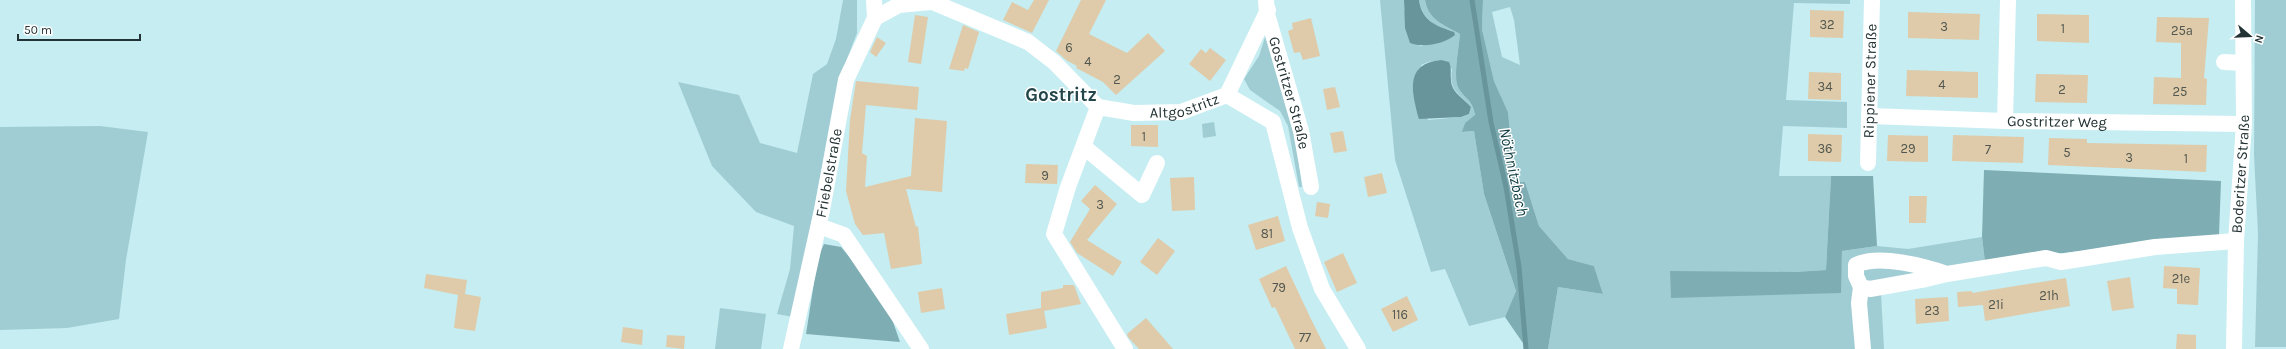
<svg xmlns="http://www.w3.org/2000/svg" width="2286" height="349" font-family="Karla,sans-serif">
	<rect width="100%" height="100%" fill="#c5edf2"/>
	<g fill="#a0cdd3" fill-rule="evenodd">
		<polygon points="843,0 857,0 857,33 839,80 793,317 777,314 790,269 794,226 756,212 712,166 678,82 739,95 760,143 797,153 813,74 827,64 836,39"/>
		<path d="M1380,0H1404V9L1420,46L1431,44L1438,27C1427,20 1421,12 1419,0H1425C1428,20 1443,25 1460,34C1459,46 1453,77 1458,87C1464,99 1472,98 1475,116L1465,123L1463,132L1474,131L1484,194L1516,291L1505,317L1469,326L1445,269L1431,272L1395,160ZM1441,60L1452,69C1449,91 1458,92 1471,107L1469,114L1461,117L1428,120L1421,65L1428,62Z"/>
		<path d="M1483,0H1850V4L1794,3L1786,100L1847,102V128L1783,126L1779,176H1831L1826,270L1794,272L1840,293L1842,251L1877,246L1908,249L1982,237L1985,262L1881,293L1884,349H1548L1558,287L1603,294L1594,266L1568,259L1539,226L1525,182H1515L1508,112L1494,81L1482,29ZM1510,7L1514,20L1520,65L1502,57L1492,12Z"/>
		<polygon points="2255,0 2286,0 2286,347 2255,347 2258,234 2254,155"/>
		<polygon points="1266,34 1294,124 1302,187 1299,187 1288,126 1280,111 1250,90 1244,79 1259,56"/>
		<polygon points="1214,122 1216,136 1203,138 1202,124"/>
		<polygon points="100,126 148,132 126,260 119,319 67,328 0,330 0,127"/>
		<polygon points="720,308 766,314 761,349 715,349"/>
	</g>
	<g fill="#7eadb3">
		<path d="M1425,0H1483L1482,29L1494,81L1508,112L1515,182H1525L1539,226L1568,259L1594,266L1603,294L1558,287L1548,349H1527L1505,317L1516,291L1484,194L1474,131L1462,132L1465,123L1475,115C1472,98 1464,99 1458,87C1453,77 1459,47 1460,34C1444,25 1428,20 1425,0Z"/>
		<polygon points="1984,170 2221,181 2219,235 1985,262 1982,237"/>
		<polygon points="1831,176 1873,176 1877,246 1842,251 1841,293 1671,298 1670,271 1794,272 1826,270"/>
		<polygon points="824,244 841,247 885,299 900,342 806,334 818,257"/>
	</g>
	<g fill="#67959b">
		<path d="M1404,0H1419C1422,21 1436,26 1454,32L1455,35C1444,44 1424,48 1410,43L1405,28Z"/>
		<path d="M1441,60L1449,62C1452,69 1450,72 1451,80C1451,92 1464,99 1471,107L1469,114L1461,117L1419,119C1412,92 1404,64 1441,60Z"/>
	</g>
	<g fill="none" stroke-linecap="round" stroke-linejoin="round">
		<polyline stroke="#67959b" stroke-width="5" points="1472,0 1491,122 1506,187 1519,267 1526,349"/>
	</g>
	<g fill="#dfcba9">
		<polygon points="1034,0 1049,0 1032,33 1003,20 1012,2 1028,10"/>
		<polygon points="1081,0 1106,0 1089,34 1127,53 1148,33 1165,51 1116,95 1103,82 1076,68 1077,66 1066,60 1056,51"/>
		<polygon points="1810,10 1844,11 1843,38 1810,37"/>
		<polygon points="1908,12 1980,14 1979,40 1908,38"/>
		<polygon points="2037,14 2089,15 2089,43 2037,41"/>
		<polygon points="915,15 928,17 921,64 908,62"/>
		<polygon points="2157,17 2209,18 2204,78 2207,79 2206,105 2153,104 2154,77 2181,78 2181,43 2156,42"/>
		<polygon points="1311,18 1320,56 1303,60 1300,52 1294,53 1288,31 1293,29 1292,23"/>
		<polygon points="963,25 979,32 968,69 965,68 964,71 949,69"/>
		<polygon points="877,37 886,43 876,57 870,52"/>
		<polygon points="1210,48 1226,60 1210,81 1189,64 1201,49 1206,53"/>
		<polygon points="1907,70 1978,72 1978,98 1906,96"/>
		<polygon points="1809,72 1841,73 1841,100 1808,99"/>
		<polygon points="2036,74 2088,75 2087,103 2035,102"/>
		<polygon points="856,81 919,87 917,110 866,105 862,153 867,156 865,187 911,176 915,118 947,121 942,192 906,189 916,227 918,226 922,264 891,269 884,233 863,235 855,224 846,191 850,120"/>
		<polygon points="1335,87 1340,107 1327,110 1323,89"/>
		<polygon points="1131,125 1158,125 1158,147 1131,146"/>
		<polygon points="1343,131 1347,151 1334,153 1330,133"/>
		<polygon points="1808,134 1842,135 1841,162 1808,161"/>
		<polygon points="1888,135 1928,136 1928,162 1887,161"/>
		<polygon points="1953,135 2024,137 2023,163 1952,161"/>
		<polygon points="2049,138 2087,139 2087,143 2207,145 2206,172 2048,165"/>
		<polygon points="1026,164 1058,165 1057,184 1025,183"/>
		<polygon points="1382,173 1387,193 1368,197 1364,177"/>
		<polygon points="1194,177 1195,210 1172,211 1170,178"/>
		<polygon points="1095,185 1117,204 1087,240 1122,262 1113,276 1077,253 1070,242 1090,209 1081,201"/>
		<polygon points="1909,196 1927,196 1926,223 1909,223"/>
		<polygon points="1317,202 1330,204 1328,218 1315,216"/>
		<polygon points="1278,216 1285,241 1256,250 1248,225"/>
		<polygon points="1158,238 1175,251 1157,275 1140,262"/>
		<polygon points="1343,253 1357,283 1337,292 1324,262"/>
		<polygon points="1286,266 1310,317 1326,349 1295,349 1275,307 1272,308 1259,279"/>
		<polygon points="2164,266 2200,268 2198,305 2177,304 2177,289 2163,288"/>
		<polygon points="426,274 467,280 465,294 481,297 475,331 454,328 458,295 424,288"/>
		<polygon points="2130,277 2134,308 2112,311 2107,281"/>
		<polygon points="2066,278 2070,306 1985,321 1983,305 1958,307 1957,292 1972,291 1972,293"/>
		<polygon points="1063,285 1074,285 1081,304 1044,311 1047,328 1009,335 1006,314 1041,308 1041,292 1063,288"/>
		<polygon points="942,288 945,309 921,313 918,292"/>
		<polygon points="1407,296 1418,320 1393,332 1381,309"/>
		<polygon points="1948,297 1949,321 1916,324 1915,299"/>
		<polygon points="1146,318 1173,349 1139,349 1128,337 1127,334"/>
		<polygon points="623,327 643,330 642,345 621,342"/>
		<polygon points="2177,334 2196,335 2196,349 2176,349"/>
		<polygon points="667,335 685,336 684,349 666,347"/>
	</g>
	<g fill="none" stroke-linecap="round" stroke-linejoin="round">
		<g stroke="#fff" stroke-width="16">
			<path id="s1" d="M928,0L1028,42L1054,62L1098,107L1134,113L1181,112L1227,95L1273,122L1300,228L1322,289L1358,349"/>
			<path id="s2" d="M1266,0L1267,14L1301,131L1311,187"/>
			<polyline points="875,18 899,5 931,2"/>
			<polyline points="2224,62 2243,63"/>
			<polyline points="1227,95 1268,10"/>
			<polyline points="1098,107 1068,187 1054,234 1125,349"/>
			<path id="s3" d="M1871,116L2005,121L2244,124"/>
			<polyline points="2005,121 2008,0"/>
			<polyline points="1084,147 1142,195 1157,163"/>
			<path id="s4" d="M1868,163L1872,0"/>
			<polyline points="819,226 844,235 921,349"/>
			<path d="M1947,274C1924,266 1879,254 1856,265V276L1861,287L1870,289L1926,279L1947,274L2046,258L2061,262L2155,247L2236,241"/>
			<polyline points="1861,287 1859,303 1863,349"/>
			<path id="s5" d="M791,349L822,210L846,80L875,18L874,0"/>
			<path id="s6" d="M2234,349L2236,241L2244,124L2243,0"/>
		</g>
	</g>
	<g text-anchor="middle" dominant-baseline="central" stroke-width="3" stroke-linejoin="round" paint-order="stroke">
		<g font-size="13" fill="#525851">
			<text x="1827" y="24">32</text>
			<text x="1944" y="26">3</text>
			<text x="2063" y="28">1</text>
			<text x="2182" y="30">25a</text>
			<text x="1069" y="47">6</text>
			<text x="1088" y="61">4</text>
			<text x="1117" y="79">2</text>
			<text x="1942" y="84">4</text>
			<text x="1825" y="86">34</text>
			<text x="2062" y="89">2</text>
			<text x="2180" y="91">25</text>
			<text x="1144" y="136">1</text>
			<text x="1825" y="148">36</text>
			<text x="1908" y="148">29</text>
			<text x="1988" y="149">7</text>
			<text x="2067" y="152">5</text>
			<text x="2129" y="157">3</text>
			<text x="2186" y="158">1</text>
			<text x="1045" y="175">9</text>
			<text x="1100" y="204">3</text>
			<text x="1267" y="233">81</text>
			<text x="2181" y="278">21e</text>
			<text x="1279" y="287">79</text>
			<text x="2049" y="295">21h</text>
			<text x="1996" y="304">21i</text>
			<text x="1932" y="310">23</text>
			<text x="1400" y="314">116</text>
			<text x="1305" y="337">77</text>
		</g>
		<g font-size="15" fill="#233234" stroke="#fff">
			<text stroke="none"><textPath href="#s4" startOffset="82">Rippiener Straße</textPath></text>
			<text stroke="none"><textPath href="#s2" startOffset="96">Gostritzer Straße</textPath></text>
			<text stroke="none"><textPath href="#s1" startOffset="292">Altgostritz</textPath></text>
			<text stroke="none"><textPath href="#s3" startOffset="186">Gostritzer Weg</textPath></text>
			<text stroke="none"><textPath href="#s5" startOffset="180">Friebelstraße</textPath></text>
			<text stroke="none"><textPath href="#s6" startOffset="175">Boderitzer Straße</textPath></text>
		</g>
		<g font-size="16" font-style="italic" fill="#0d3b41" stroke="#fff">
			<text transform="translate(1514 172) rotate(78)">Nöthnitzbach</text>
		</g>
		<g font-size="19" font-weight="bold" fill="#23464a" stroke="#fff">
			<text x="1061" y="95">Gostritz</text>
		</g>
	</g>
	<g transform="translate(2250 36) rotate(109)" stroke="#ffffff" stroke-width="3" paint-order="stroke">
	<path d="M0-3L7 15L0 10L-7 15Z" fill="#233234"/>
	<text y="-6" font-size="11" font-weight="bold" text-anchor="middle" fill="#233234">N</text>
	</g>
	<path d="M18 34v6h122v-6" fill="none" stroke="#233234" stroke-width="2"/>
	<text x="24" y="34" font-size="12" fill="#233234" stroke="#ffffff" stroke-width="3" paint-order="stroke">50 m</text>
</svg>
